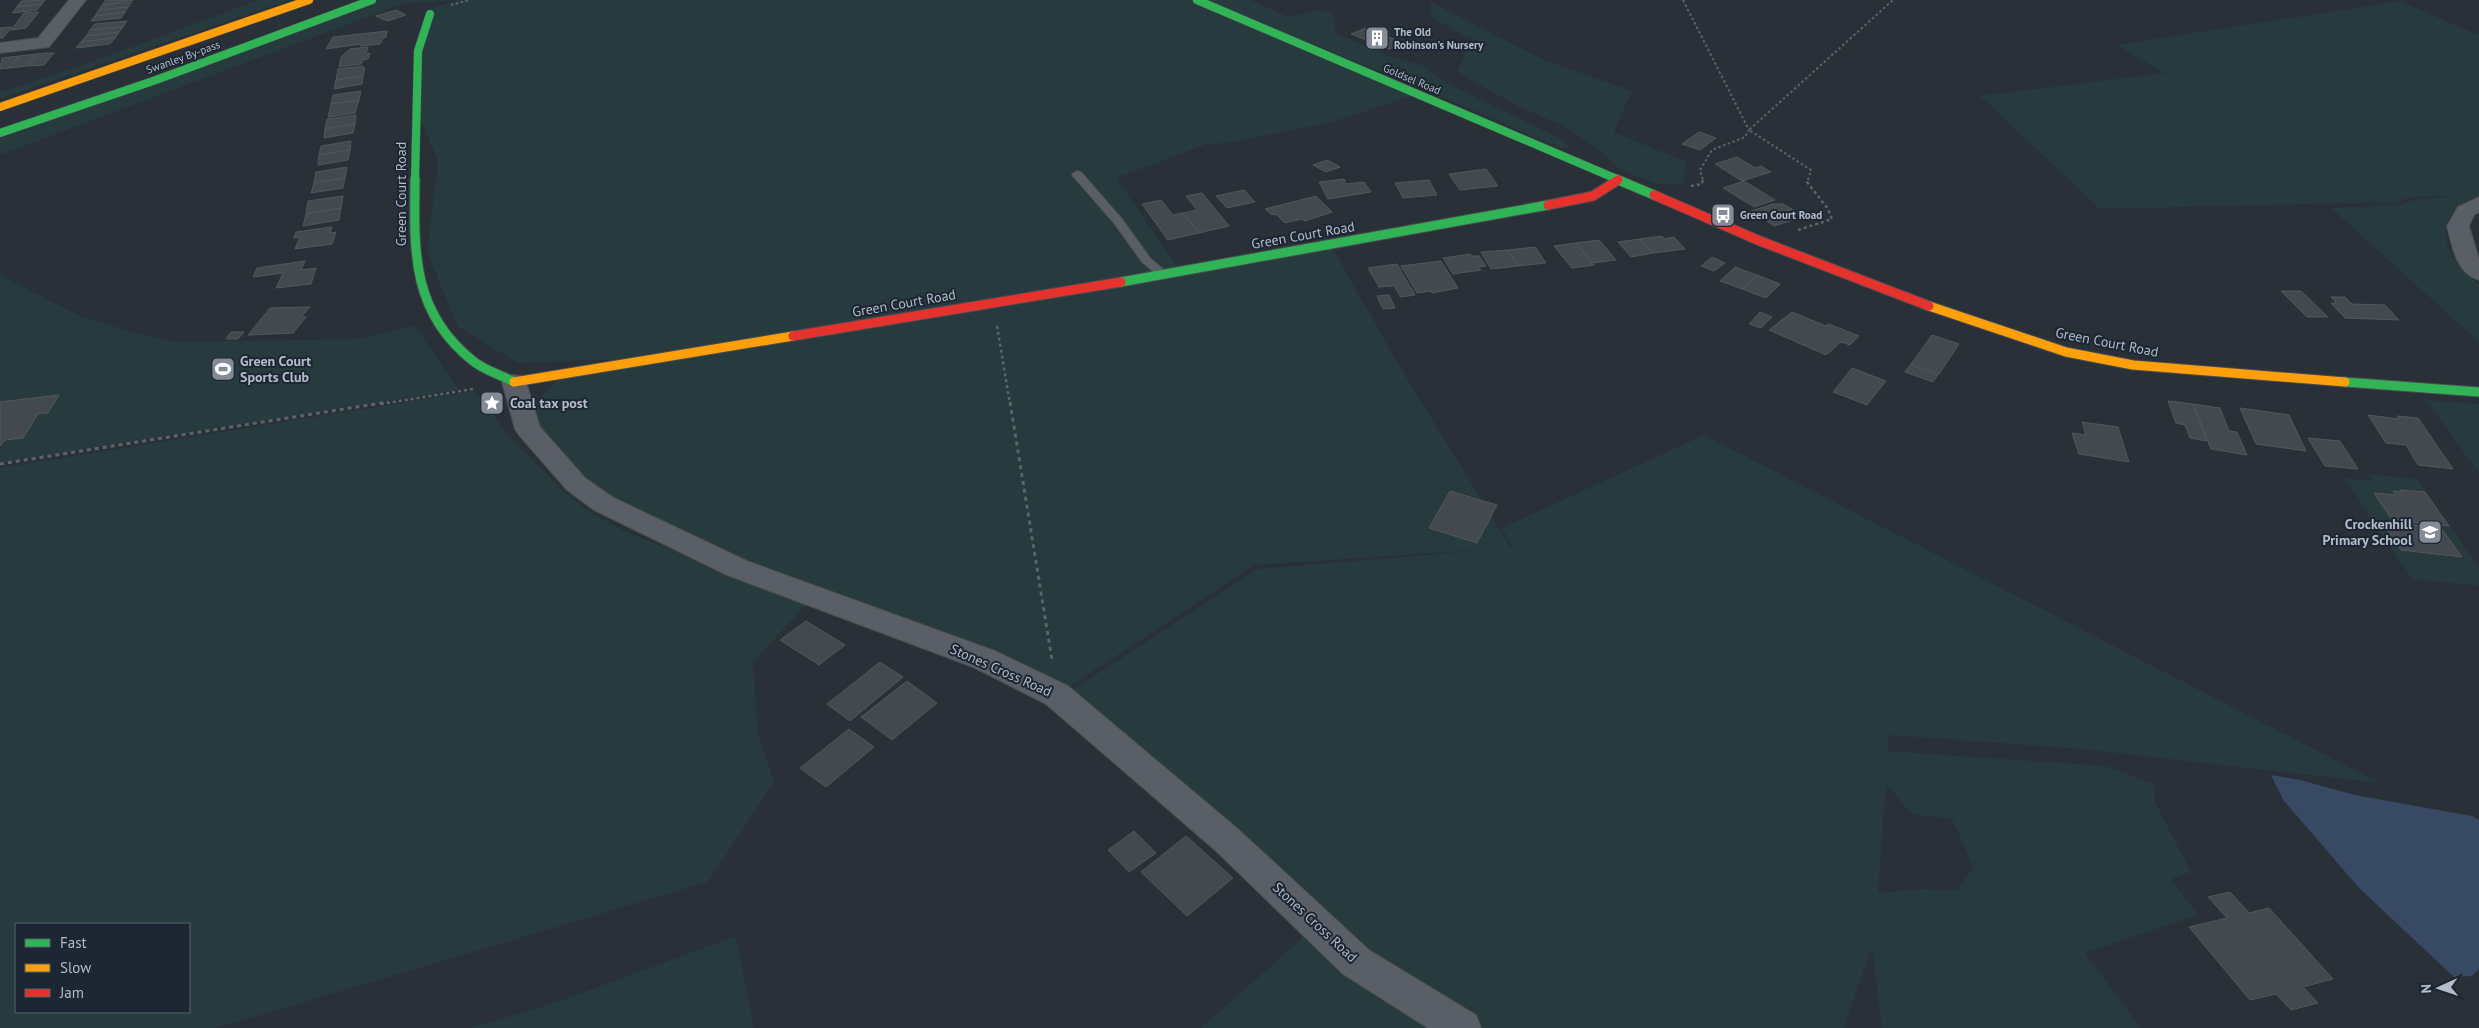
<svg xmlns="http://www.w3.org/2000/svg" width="2479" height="1028" font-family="'PT Sans',sans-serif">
	<rect width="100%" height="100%" fill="#2a3038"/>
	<g fill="#273a3e" fill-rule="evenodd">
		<polygon points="259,0 290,0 0,99 0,92 88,63"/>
		<polygon points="373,0 455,0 402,4 0,155 0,134"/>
		<polygon points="457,0 1195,0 1415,95 1329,123 1227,143 1207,144 1116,178 1181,272 656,358 518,363 458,327 427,252 438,161 418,113 420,51 433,8"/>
		<polygon points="1201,0 1251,0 1288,17 1318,10 1333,13 1336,33 1387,56 1422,65 1447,83 1561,139 1568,145 1568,148 1563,149 1424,89"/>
		<polygon points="1429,1 1542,59 1632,91 1614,132 1686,162 1683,185 1656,184 1622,171 1595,147 1562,125 1521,108 1457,72 1467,49 1492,46 1460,34 1432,17"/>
		<path d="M2400,1L2479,35V197C2466,200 2458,205 2451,216C2434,242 2460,268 2479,285V342L2331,208L2401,205L2413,200L2456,196L2411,197L2397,202L2100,209L1980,96L2165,73L2116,45Z"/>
		<path d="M1331,246L1403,372L1511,548H1513L1502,528L1704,435L2380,783L2081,749L1889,735L1888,751L2105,766L2154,784L2155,802L2191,872L2171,879L2198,915L2085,953L2141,1028H1882L1872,947L1844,1028H1201L1324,919L1068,693L1257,569L1495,549L1254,565L1060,693L740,565L578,481L525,410L563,376ZM1886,784L1912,814L1952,819L1973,867L1958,890L1922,889L1878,893Z"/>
		<polygon points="0,275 80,316 136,333 177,342 356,339 415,326 459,390 0,463"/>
		<path d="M474,391L510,437L563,491L593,514L626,532L809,602L753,662L758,735L774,782L708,882L217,1028H0V468ZM16,924H189V1012H16Z"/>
		<polygon points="2426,400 2479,404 2479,473"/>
		<path d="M2370,474L2417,479L2479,567V586L2412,579L2345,478L2373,481ZM2393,491L2425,492L2449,525L2392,520L2374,493L2396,495ZM2382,522L2441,528L2461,556L2401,550Z"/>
		<polygon points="736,936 754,1028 471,1028 557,1002"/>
	</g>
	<polygon fill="#384963" points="2271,775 2300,780 2355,795 2472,816 2479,820 2479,969 2472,976 2454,977 2360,889 2284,801"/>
	<g fill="#444950" stroke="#52575f">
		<polygon points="45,0 42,4 17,7 21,1"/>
		<polygon points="106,0 133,0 102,5"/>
		<polygon points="132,2 128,7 99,10 102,5"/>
		<polygon points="42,4 37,10 12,13 17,7"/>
		<polygon points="128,7 125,12 95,16 99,10"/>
		<polygon points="396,10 406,15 387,21 376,16"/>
		<polygon points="39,12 26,28 11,30 24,13"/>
		<polygon points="125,12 121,18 91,21 95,16"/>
		<polygon points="127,21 123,27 90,30 95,24"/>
		<polygon points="12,27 3,38 0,38 0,28"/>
		<polygon points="123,27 119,32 86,36 90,30"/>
		<polygon points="1366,28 1404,43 1389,49 1351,34"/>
		<polygon points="387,31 386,37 383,38 380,44 360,46 361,44 326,49 333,37"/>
		<polygon points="119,32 115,38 81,42 86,36"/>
		<polygon points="115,38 110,44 76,48 81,42"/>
		<polygon points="368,47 366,54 370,53 368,59 363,60 361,64 339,67 341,57 350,49"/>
		<polygon points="45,53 54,53 44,65 27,66 37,54"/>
		<polygon points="37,54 27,66 9,68 19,56"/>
		<polygon points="19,56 9,68 0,69 2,58"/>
		<polygon points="363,66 362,68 365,68 363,76 336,80 338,69"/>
		<polygon points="363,76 362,84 334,89 336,80"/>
		<polygon points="361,91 359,100 331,104 333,95"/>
		<polygon points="359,100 355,113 328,117 331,104"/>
		<polygon points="356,115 355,124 325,129 327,119"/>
		<polygon points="355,124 353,133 324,138 325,129"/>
		<polygon points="1699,132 1716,138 1700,150 1682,144"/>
		<polygon points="351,141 350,150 319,155 321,146"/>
		<polygon points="350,150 348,160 318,165 319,155"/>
		<polygon points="1737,157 1755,168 1761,166 1771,172 1742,181 1715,164"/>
		<polygon points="1327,160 1340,167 1326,172 1313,165"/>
		<polygon points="347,167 345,178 314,183 316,172"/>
		<polygon points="1486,169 1498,186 1460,190 1449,174"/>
		<polygon points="345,178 343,188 311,193 314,183"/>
		<polygon points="1344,179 1346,184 1364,182 1371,192 1328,199 1319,182"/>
		<polygon points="1429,180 1437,195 1403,198 1395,183"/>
		<polygon points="1744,181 1775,200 1754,207 1723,188"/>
		<polygon points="1244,190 1255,202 1227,208 1216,196"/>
		<polygon points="1202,193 1229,226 1199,233 1183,213 1197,210 1186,196"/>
		<polygon points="343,196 341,208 306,214 308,201"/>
		<polygon points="1316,196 1332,212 1305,221 1302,219 1285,223 1276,214 1272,215 1265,209"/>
		<polygon points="1161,200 1173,215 1183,213 1199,233 1168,240 1142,204"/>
		<polygon points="1773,204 1783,204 1792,209 1762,218 1751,211"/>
		<polygon points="341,208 339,220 303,226 306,214"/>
		<polygon points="1792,209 1800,214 1792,217 1796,219 1774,226 1762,218"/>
		<polygon points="332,227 330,233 336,232 332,244 295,249 300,237 294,238 296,232"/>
		<polygon points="1662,236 1664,239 1674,237 1685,249 1653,253 1640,239"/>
		<polygon points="1640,239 1653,253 1631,257 1618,242"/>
		<polygon points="1599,240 1616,260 1592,263 1576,243"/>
		<polygon points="1576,243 1592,263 1594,265 1572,268 1554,246"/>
		<polygon points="1535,247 1546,263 1518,266 1508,250"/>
		<polygon points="1508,250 1518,266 1491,269 1481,252"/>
		<polygon points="1470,254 1471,256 1479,256 1486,266 1478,267 1481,270 1453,274 1443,258"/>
		<polygon points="1712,257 1725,263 1714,271 1701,266"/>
		<polygon points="305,261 301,270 316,268 311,284 276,288 283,273 253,277 257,268"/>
		<polygon points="1441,261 1458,288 1432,293 1431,291 1417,293 1401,266"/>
		<polygon points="1397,264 1415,295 1401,297 1394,286 1379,287 1368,268"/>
		<polygon points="1735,267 1757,275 1742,289 1720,281"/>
		<polygon points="1757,275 1780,284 1766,298 1742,289"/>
		<polygon points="2281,291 2301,291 2328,317 2307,317"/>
		<polygon points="1389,295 1395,308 1383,309 1377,296"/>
		<polygon points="2331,297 2345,297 2352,304 2385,305 2399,320 2345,318 2331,303 2337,303"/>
		<polygon points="310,307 301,317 306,317 293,333 248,335 270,308"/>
		<polygon points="1760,312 1772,317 1761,328 1749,324"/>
		<polygon points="1792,312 1826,326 1829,324 1859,336 1850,345 1841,342 1826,355 1769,330"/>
		<polygon points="231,332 244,332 238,339 226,339"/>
		<polygon points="1932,335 1959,344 1939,374 1911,364"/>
		<polygon points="1910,365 1938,375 1933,382 1905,372"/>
		<polygon points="1852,368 1886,381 1867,405 1833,392"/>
		<polygon points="59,395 48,413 38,414 23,438 5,440 0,446 0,402"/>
		<polygon points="2168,401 2193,404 2207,441 2190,438 2185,425 2176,423"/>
		<polygon points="2193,404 2220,408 2229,431 2237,432 2247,455 2211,449"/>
		<polygon points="2240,408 2289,415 2306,451 2256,444"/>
		<polygon points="2368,415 2399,419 2397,416 2418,418 2453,469 2418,465 2406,445 2386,443"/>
		<polygon points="2082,422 2118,427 2129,462 2079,454 2072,433 2086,435"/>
		<polygon points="2308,438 2340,441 2358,469 2325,466"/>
		<polygon points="2400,490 2425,492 2449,526 2392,520 2374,493 2396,495 2393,491 2401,492"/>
		<polygon points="1450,491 1497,505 1477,543 1429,528"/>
		<polygon points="2382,522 2441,528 2462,557 2401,550"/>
		<polygon points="806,621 845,645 819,665 780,640"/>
		<polygon points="880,662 903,677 850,721 827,704"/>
		<polygon points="907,681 937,703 892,740 861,717"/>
		<polygon points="849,729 874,747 826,787 800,768"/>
		<polygon points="1134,831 1156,853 1129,872 1108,850"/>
		<polygon points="1186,836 1233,878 1187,916 1141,872"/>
		<polygon points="2230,892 2249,913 2269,908 2333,979 2303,987 2318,1003 2291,1010 2276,994 2250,1000 2189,927 2227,918 2208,897"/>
	</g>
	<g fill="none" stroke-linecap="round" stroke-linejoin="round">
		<g stroke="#484c53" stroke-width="2">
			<polygon id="lane" points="1077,171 1081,172 1122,219 1150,258 1169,274 1169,278 1161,278 1142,262 1114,223 1073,176 1072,174"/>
		</g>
		<g stroke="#484c53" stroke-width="2">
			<g id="street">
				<polygon points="69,0 86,0 49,47 0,53 0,43 38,38"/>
				<path d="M2479,197V212L2474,215L2469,226L2479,259V280C2456,274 2452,245 2447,226L2458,207Z"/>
				<polygon points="514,375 523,377 526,382 540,427 585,478 614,498 747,561 995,651 1068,686 1239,830 1369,950 1476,1015 1481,1028 1428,1028 1343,974 1215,850 1046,704 973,667 727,575 594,510 567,490 519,435 515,429 502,382 505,377"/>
			</g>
		</g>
		<g stroke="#484c53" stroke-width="9">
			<g id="fast-far1">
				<polyline points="1197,0 1619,180"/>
				<polyline points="0,133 156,80 372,0"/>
				<polyline points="415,180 418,51 430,14"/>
			</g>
		</g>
		<g stroke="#484c53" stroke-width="11">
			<g id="fast">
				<path d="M415,179C414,250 411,312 473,361C484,370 501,375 514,382"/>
				<polyline points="1616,179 1654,195"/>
				<polyline points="1121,282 1548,205"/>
				<polyline points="2345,382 2479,392"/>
			</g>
		</g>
		<g stroke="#484c53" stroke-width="9">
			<polyline id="slow-far1" points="0,107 309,0"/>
		</g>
		<g stroke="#484c53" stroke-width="11">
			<g id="slow">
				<polyline points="1929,306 2066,352 2133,365 2345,382"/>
				<polyline points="514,382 793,336"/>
			</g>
		</g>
		<g stroke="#484c53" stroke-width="11">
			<g id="jam">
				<polyline points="1654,195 1760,241 1929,306"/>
				<polyline points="1548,205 1593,196 1618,180"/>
				<polyline points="793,336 1121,282"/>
			</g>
		</g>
		<g stroke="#5d636a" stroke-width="2" stroke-dasharray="2.5 2.5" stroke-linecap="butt">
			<polyline points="1683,0 1749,130 1745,137 1712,150 1700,170 1703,180"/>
			<polyline points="451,5 469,0"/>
			<polyline points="1808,180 1811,170 1749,130 1893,0"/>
		</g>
		<g stroke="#5d636a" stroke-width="2.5" stroke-dasharray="3 3" stroke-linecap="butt">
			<polyline points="1691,186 1702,184 1703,179"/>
			<polyline points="1798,230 1832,219 1828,209 1807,182 1808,179"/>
			<polyline points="997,326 1010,404"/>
			<polyline points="381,404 473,389"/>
		</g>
		<g stroke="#5d636a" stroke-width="3" stroke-dasharray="4 4" stroke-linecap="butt">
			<polyline points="1010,402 1052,660"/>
			<polyline points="0,464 388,402"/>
		</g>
		<use href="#lane" fill="#5a5e66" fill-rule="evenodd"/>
		<use href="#street" fill="#5a5e66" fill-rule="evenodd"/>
		<use href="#fast-far1" stroke="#30b455" stroke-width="8"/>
		<use href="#fast" stroke="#30b455" stroke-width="9"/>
		<use href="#slow-far1" stroke="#ff9f0a" stroke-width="8"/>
		<use href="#slow" stroke="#ff9f0a" stroke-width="9"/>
		<use href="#jam" stroke="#e5322d" stroke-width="9"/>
	</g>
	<defs>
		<g id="building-square" transform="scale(1.25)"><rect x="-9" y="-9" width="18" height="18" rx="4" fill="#848b96" stroke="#1d2633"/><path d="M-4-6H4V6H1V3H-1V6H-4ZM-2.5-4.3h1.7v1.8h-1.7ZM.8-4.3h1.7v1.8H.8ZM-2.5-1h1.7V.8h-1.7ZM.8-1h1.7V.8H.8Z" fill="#fff"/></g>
		<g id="bus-square" transform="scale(1.25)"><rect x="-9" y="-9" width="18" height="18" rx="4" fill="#848b96" stroke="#1d2633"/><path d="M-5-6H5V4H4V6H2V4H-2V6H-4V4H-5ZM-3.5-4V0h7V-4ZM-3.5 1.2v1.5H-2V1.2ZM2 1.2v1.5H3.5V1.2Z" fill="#fff"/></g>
		<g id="stadium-square" transform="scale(1.25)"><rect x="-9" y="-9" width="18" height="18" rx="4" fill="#848b96" stroke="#1d2633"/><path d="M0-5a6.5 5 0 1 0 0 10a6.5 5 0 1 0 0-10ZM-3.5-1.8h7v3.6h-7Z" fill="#fff"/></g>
		<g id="sight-square" transform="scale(1.25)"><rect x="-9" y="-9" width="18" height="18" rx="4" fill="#848b96" stroke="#1d2633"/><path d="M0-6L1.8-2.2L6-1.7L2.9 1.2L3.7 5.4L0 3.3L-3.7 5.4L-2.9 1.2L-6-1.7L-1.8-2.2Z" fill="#fff"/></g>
		<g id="school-square" transform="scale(1.25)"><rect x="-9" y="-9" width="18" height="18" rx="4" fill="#848b96" stroke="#1d2633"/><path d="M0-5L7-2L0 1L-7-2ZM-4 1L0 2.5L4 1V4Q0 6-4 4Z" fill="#fff"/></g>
	</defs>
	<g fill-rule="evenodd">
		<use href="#building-square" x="1377" y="38"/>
		<use href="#bus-square" x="1723" y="215"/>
		<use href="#stadium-square" x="223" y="369"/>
		<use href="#sight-square" x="492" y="403"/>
		<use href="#school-square" x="2430" y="532"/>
	</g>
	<g text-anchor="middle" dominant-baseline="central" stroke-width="4" stroke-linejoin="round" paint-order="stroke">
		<g font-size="11" font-weight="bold" fill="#b4bcc9" stroke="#1d2633" text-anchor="start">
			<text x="1394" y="32">The Old<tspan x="1394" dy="13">Robinson's Nursery</tspan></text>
			<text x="1740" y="215">Green Court Road</text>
		</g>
		<g font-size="11" fill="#b4bcc9" stroke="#1d2633">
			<text transform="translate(183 57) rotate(-20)">Swanley By-pass</text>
			<text transform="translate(1412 79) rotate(23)">Goldsel Road</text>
		</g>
		<g font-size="14" fill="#b4bcc9" stroke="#1d2633">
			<text transform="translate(401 194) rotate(-90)">Green Court Road</text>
			<text transform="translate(1303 235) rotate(-10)">Green Court Road</text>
			<text transform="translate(904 303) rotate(-10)">Green Court Road</text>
			<text transform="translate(2107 342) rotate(11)">Green Court Road</text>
			<text transform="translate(1001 670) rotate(24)">Stones Cross Road</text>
			<text transform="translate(1315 922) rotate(43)">Stones Cross Road</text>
		</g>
		<g font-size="14" font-weight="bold" fill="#b4bcc9" stroke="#1d2633" text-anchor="start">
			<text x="240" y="361">Green Court<tspan x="240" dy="16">Sports Club</tspan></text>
			<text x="510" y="403">Coal tax post</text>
			<text x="2412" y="524" text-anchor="end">Crockenhill<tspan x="2412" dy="16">Primary School</tspan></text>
		</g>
	</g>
	<rect x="15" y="923" width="175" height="90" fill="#1d2633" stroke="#59626f"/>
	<rect x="25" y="939" width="25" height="8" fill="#30b455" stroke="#59626f"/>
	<text x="60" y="948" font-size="15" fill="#b4bcc9">Fast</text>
	<rect x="25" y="964" width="25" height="8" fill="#ff9f0a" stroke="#59626f"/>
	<text x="60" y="973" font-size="15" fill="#b4bcc9">Slow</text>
	<rect x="25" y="989" width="25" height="8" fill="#e5322d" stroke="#59626f"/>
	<text x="60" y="998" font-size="15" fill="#b4bcc9">Jam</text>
	<g transform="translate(2439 988) rotate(267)" stroke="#1d2633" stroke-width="4" paint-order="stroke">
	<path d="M0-4L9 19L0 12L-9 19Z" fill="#b4bcc9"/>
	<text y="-8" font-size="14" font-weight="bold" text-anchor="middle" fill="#b4bcc9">N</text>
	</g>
</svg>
